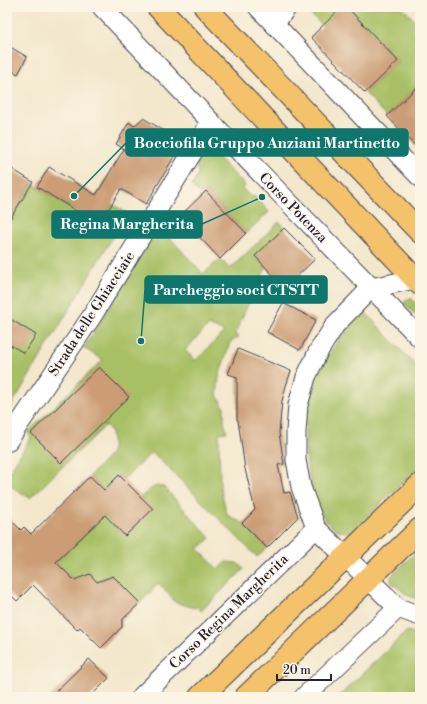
<svg xmlns="http://www.w3.org/2000/svg" width="427" height="704" font-family="'Libre Bodoni',serif">
	<rect width="100%" height="100%" fill="#fcf5e5"/>
	<filter id="ink" filterUnits="userSpaceOnUse"><feTurbulence type="fractalNoise" baseFrequency=".025" numOctaves="2"/><feDisplacementMap in="SourceGraphic" scale="8" xChannelSelector="R" yChannelSelector="G"/><feConvolveMatrix kernelMatrix="1 2 1 2 8 2 1 2 1" color-interpolation-filters="sRGB"/></filter>
	<filter id="wash" filterUnits="userSpaceOnUse"><feTurbulence type="fractalNoise" baseFrequency=".012" numOctaves="4" result="noise"/><feDisplacementMap in="SourceGraphic" scale="16" xChannelSelector="R" yChannelSelector="G"/><feGaussianBlur stdDeviation="0.9" result="paint"/><feColorMatrix in="noise" values="0 0 0 0 0 0 0 0 0 0 0 0 0 0 0 0 0 1.4 0 .05"/><feComposite in="paint" operator="in"/></filter>
	<g filter="url(#wash)">
		<rect width="100%" height="100%" fill="#f3e7cc"/>
		<g fill="#a8c065" stroke="#657150" fill-rule="evenodd">
			<polygon points="303,7 342,7 323,26"/>
			<polygon points="347,7 402,7 420,26 420,84 387,116 365,93 398,61"/>
			<polygon points="210,150 245,185 243,189 251,197 255,196 269,212 246,233 206,191 201,195 192,186 198,174 196,164 202,154"/>
			<polygon points="32,184 99,225 112,204 127,213 7,413 7,224"/>
			<path d="M279,222L284,228L255,256L266,268C254,290 244,312 235,335L239,337L230,342L219,377L217,395L224,407V422L227,432L219,433L220,486L227,515L242,523L267,548L257,557L152,452L124,479L119,475L104,490L90,476C95,470 109,458 111,452C114,444 112,430 106,425L30,498L7,484V476L31,437L27,433L103,360L84,348L159,226L203,274L220,259L230,269ZM209,325L224,332L195,361L185,350Z"/>
			<polygon points="407,299 412,299 420,307 420,319 405,305 405,301"/>
			<path d="M363,310L420,370V466L352,532C345,532 338,532 332,527C307,506 302,441 307,411C308,402 312,393 315,384C325,356 343,332 363,310Z"/>
			<polygon points="157,486 164,487 210,538 198,549 218,569 226,562 237,563 244,569 201,611 197,606 195,608 175,602 159,583 140,603 113,576 97,582 90,575 74,580 56,562 105,515 125,536 152,509 141,497 152,488"/>
			<polygon points="420,548 420,600 407,595 391,582 391,576"/>
			<polygon points="407,631 420,635 420,697 338,697"/>
		</g>
		<g id="blocks">
			<g fill="#cb9c74">
				<polygon points="342,7 347,7 398,61 365,93 311,37"/>
				<polygon points="7,45 27,57 18,74 7,68"/>
				<polygon points="420,84 420,151 387,116"/>
				<polygon points="143,118 183,142 146,204 121,189 99,225 37,187 49,167 96,195 124,149 116,144 129,122 134,126"/>
				<polygon points="7,166 33,182 7,224"/>
				<polygon points="206,191 246,233 220,259 180,216"/>
				<polygon points="284,228 315,259 285,288 255,256"/>
				<polygon points="283,303 316,320 300,350 267,332"/>
				<polygon points="7,317 36,335 24,353 7,343"/>
				<polygon points="238,349 291,371 286,386 282,401 279,433 284,464 278,465 284,493 290,492 298,517 267,548 242,523 255,510 245,469 238,420 237,420 237,377 228,374"/>
				<polygon points="99,367 129,397 61,463 31,433"/>
				<polygon points="119,475 153,509 125,536 105,515 56,562 74,580 90,574 97,582 113,576 140,603 122,620 122,627 101,648 80,627 77,630 33,585 17,601 7,591 7,516 21,530 24,527 31,534 90,476 104,490"/>
				<polygon points="89,659 109,678 90,697 50,697"/>
			</g>
		</g>
	</g>
	<g filter="url(#ink)">
		<use href="#blocks" fill-opacity="0" stroke="#414051" stroke-width="1"/>
		<g fill="none" stroke-linecap="round" stroke-linejoin="round">
			<g stroke="#414051" stroke-width="21">
				<g id="minor">
					<polyline points="102,7 211,122 420,338"/>
					<polyline points="258,7 420,177"/>
					<polyline points="274,24 287,7"/>
					<polyline points="420,278 371,288 335,325 318,352 306,377 298,405 296,432 296,460 301,487 316,528 398,608 420,616"/>
					<polyline points="7,442 92,316 211,122"/>
					<polyline points="141,697 316,528"/>
					<polyline points="304,697 398,608"/>
				</g>
			</g>
			<g stroke="#414051" stroke-width="24">
				<g id="primary">
					<polyline points="158,7 420,284"/>
					<polyline points="205,7 420,232"/>
					<polyline points="200,697 420,485"/>
					<polyline points="246,697 420,529"/>
				</g>
			</g>
			<use href="#minor" stroke="#fff" stroke-width="19"/>
			<use href="#primary" stroke="#f4c26a" stroke-width="22"/>
		</g>
	</g>
	<g text-anchor="middle" dominant-baseline="central" stroke-width="3" stroke-linejoin="round" paint-order="stroke">
		<g font-size="14" fill="#22223b" stroke="#fcf5e5">
			<text transform="translate(293 208) rotate(46)">Corso Potenza</text>
			<text transform="translate(92 314) rotate(-57)">Strada delle Ghiacciaie</text>
			<text transform="translate(229 612) rotate(-44)">Corso Regina Margherita</text>
		</g>
	</g>
	<path fill="none" stroke="#0f766e" stroke-width="1.5" d="M74 196L126 143M262 197L202 224M141 341L145 290"/>
	<g fill="#0f766e" stroke="#fcf5e5" stroke-width="1.5">
		<circle cx="74" cy="196" r="4"/>
		<circle cx="262" cy="197" r="4"/>
		<circle cx="141" cy="341" r="4"/>
	</g>
	<g fill="#0f766e" stroke="#0f766e" stroke-width="1.5">
		<rect x="126" y="129" width="282" height="27" rx="4"/>
		<rect x="52" y="211" width="150" height="27" rx="4"/>
		<rect x="145" y="276" width="182" height="27" rx="4"/>
	</g>
	<g font-size="15" text-anchor="middle" font-weight="bold" fill="#fff">
		<text x="267" y="148">Bocciofila Gruppo Anziani Martinetto</text>
		<text x="127" y="229">Regina Margherita</text>
		<text x="236" y="295">Parcheggio soci CTSTT</text>
	</g>
	<rect width="427" height="704" fill="none" stroke="#fcf5e5" stroke-width="24"/>
	<path d="M277 674v6h54v-6" fill="none" stroke="#22223b" stroke-width="2"/>
	<text x="283" y="674" font-size="12" fill="#22223b" stroke="#fcf5e5" stroke-width="3" paint-order="stroke">20 m</text>
</svg>
